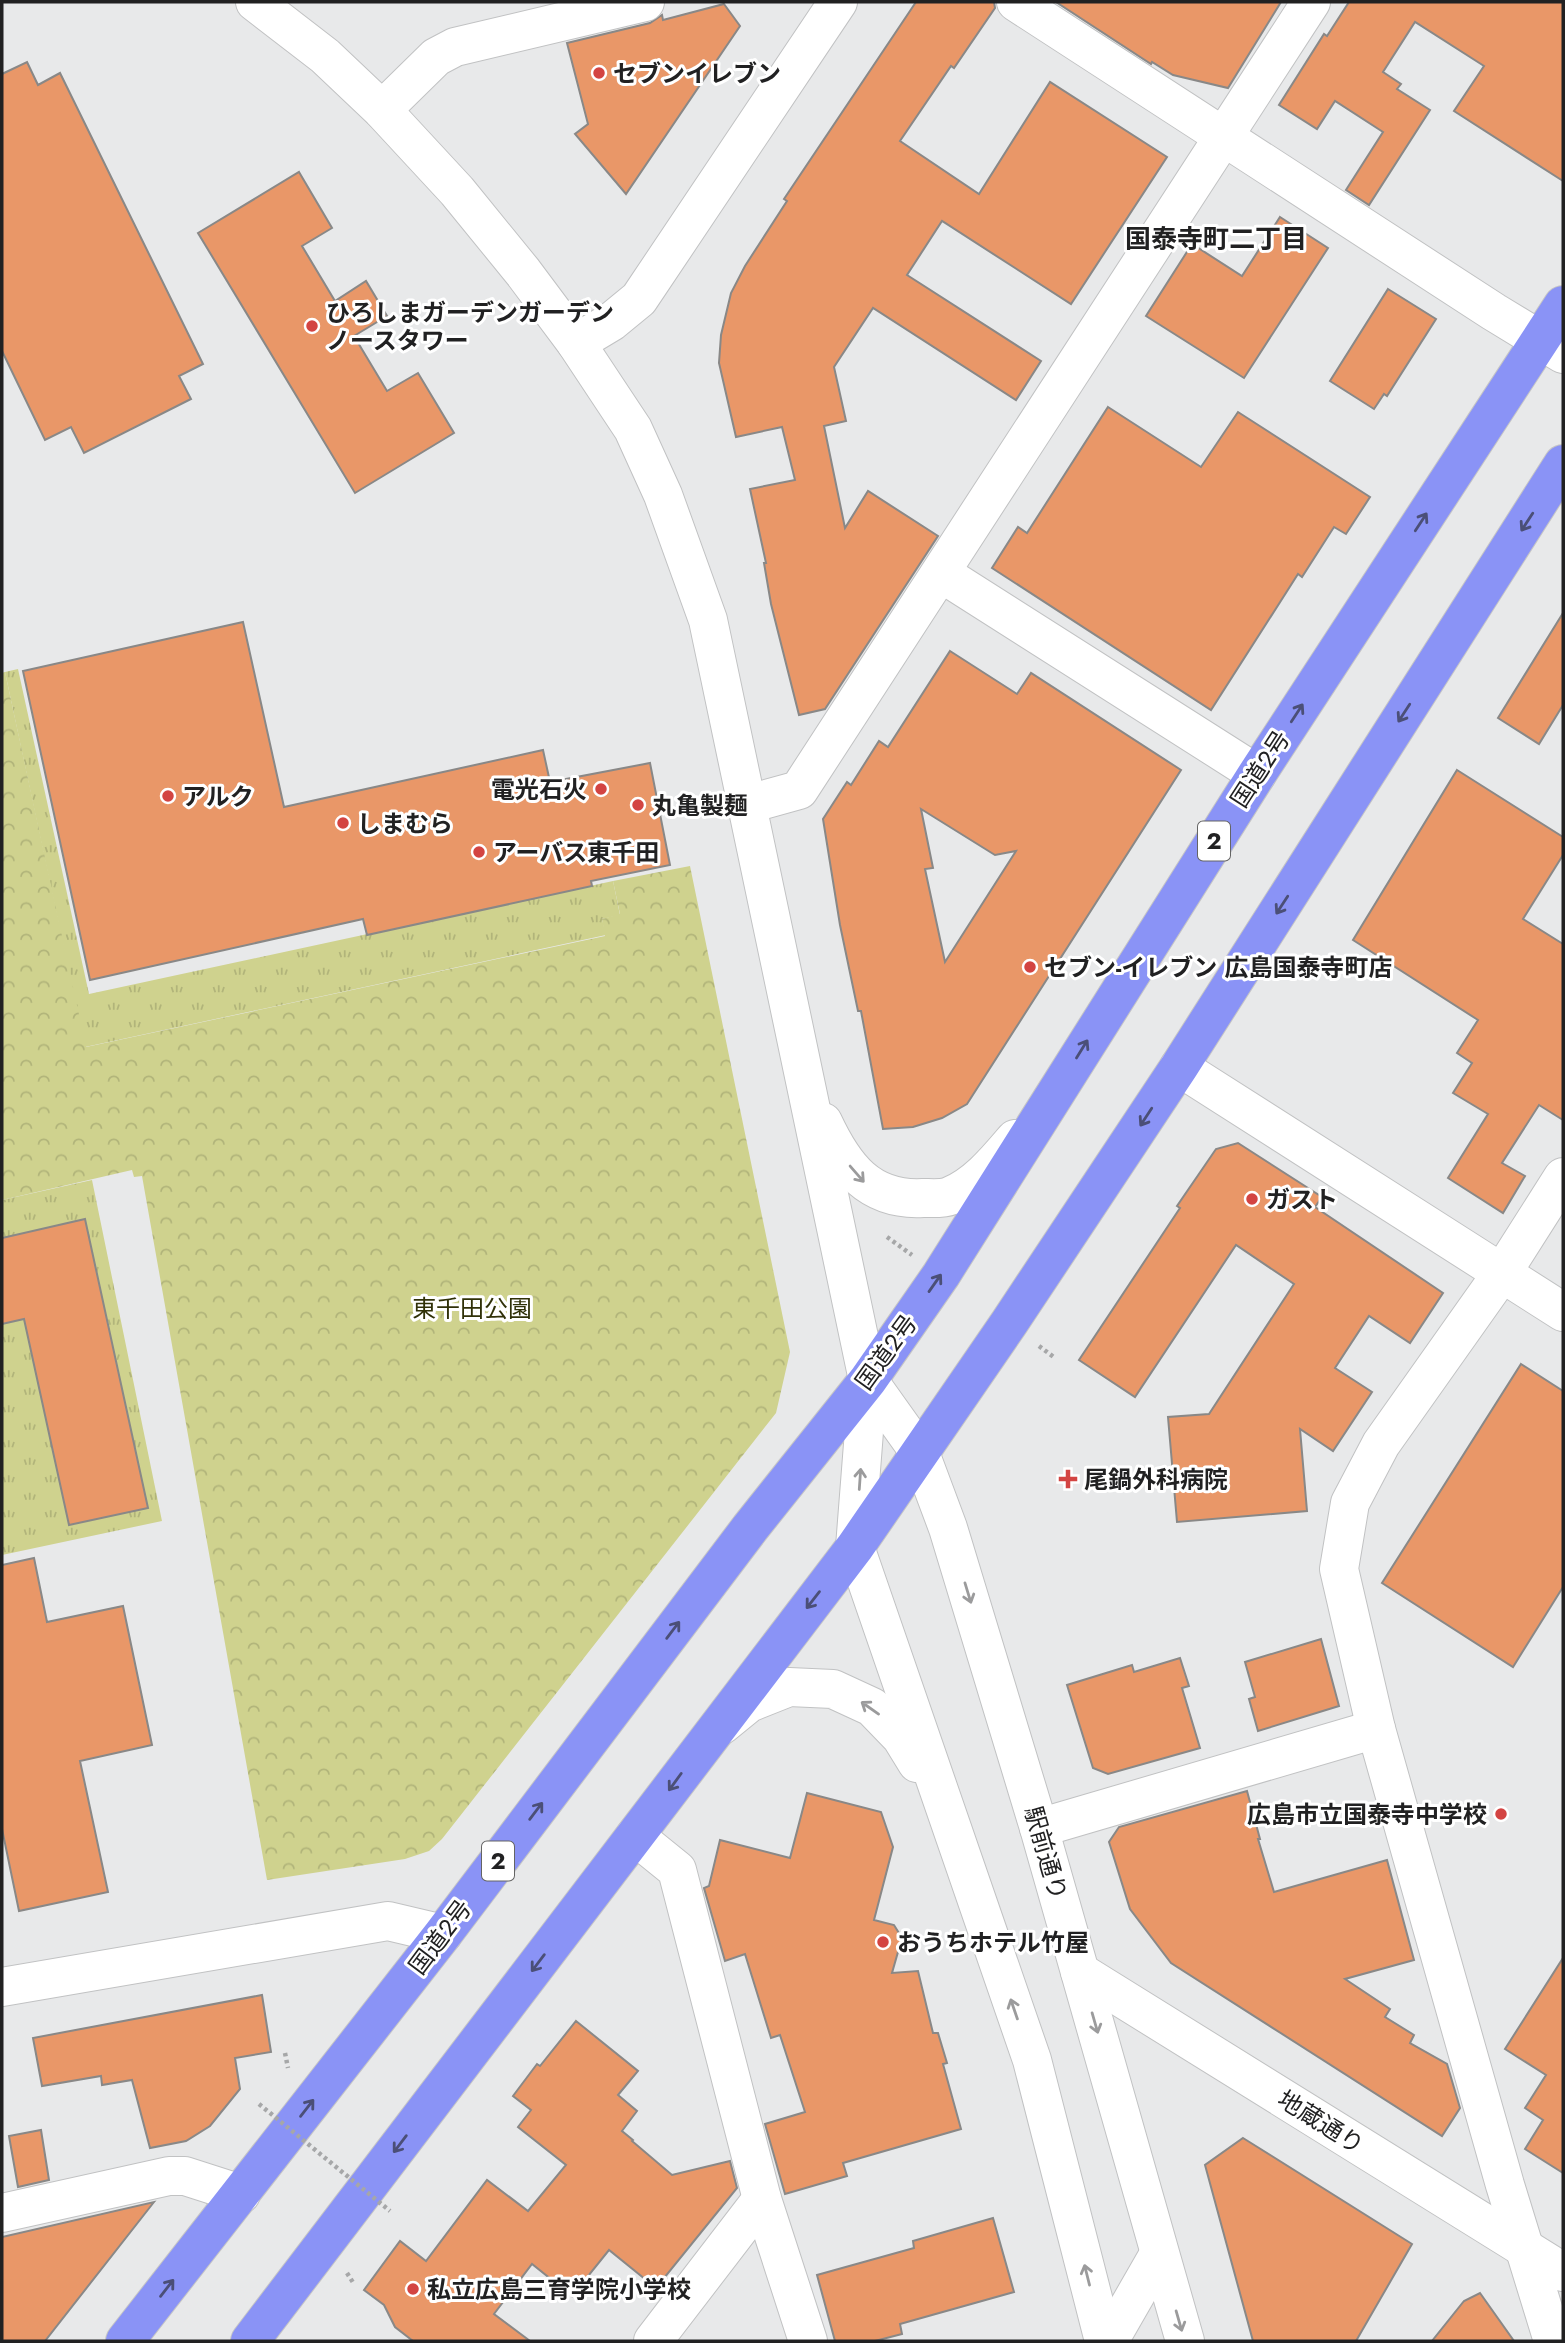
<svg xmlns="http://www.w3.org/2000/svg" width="1565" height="2343" font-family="Jost,'Noto Sans JP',sans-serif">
	<defs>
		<pattern id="grass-tufts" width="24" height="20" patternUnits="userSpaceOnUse" patternTransform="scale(1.75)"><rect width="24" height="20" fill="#cfd28e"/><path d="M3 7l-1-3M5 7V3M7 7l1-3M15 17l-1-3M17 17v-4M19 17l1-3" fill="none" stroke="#b1b47a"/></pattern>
		<pattern id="park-crowns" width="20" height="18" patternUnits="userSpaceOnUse" patternTransform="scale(1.75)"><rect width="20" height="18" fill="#cfd28e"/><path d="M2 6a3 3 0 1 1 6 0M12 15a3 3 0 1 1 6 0" fill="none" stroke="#b1b47a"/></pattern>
	</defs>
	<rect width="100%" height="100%" fill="#e8e9ea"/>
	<g fill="url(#grass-tufts)">
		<polygon points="18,669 89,994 613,881 620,915 602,919 606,935 85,1047 5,672"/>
		<polygon points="92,1180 162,1521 2,1555 2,1324 24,1319 84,1219 2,1238 2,1200"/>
	</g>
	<polygon fill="url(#park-crowns)" points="5,672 86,1047 605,936 602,919 620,914 613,881 690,866 790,1352 776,1413 442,1839 429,1851 405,1859 267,1880 142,1176 134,1177 132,1170 2,1200 2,673"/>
	<g fill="#e99768" stroke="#898887" stroke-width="2" fill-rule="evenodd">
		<polygon points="916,2 994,2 995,8 954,68 951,66 900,141 979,194 1050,82 1167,157 1071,304 942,221 907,275 1041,361 1016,400 873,308 834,367 846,421 824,426 845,528 868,491 938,536 825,709 799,715 771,604 764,563 766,563 750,489 795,480 782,427 736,437 719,363 721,335 731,293 745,266 787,201 784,199"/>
		<polygon points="1056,2 1281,2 1228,88 1173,75 1152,62 1151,64"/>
		<polygon points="1349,2 1563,2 1563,181 1454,111 1484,66 1415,22 1383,72 1401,84 1397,89 1430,110 1369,205 1346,190 1383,132 1335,101 1317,129 1279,105 1324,34 1327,36"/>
		<polygon points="724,4 740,26 626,194 575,134 588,124 567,43 650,23 662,15 663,20"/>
		<polygon points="27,62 38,85 60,73 203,364 179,376 191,399 84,453 71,427 45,440 2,351 2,74"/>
		<polygon points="299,172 332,228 302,246 335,301 366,281 387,316 354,336 387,391 418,373 454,433 355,493 198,233"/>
		<polygon points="1280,217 1328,248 1244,378 1146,316 1192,244 1242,276"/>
		<polygon points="1388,289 1436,319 1387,396 1384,394 1374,409 1330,381"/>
		<polygon points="1108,407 1201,467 1238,412 1370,497 1346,534 1334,527 1302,577 1298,574 1211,710 992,568 1018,527 1027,533"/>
		<polygon points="1563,613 1563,705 1539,744 1498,718"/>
		<polygon points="243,622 284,807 543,750 550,782 650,763 670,865 591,881 592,886 367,935 363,919 90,980 23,671"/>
		<path d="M950,651L1017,694L1031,673L1181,770L967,1104L942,1118L913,1127L883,1129L861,1011H858L840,925L823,819L847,782L851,785L879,741L888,747ZM921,809L995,855L1016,851L945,962L925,869L933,868Z"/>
		<polygon points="1457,770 1563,837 1563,855 1523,919 1563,944 1563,1120 1539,1105 1502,1163 1525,1176 1503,1213 1448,1178 1488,1114 1453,1093 1472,1063 1457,1053 1478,1020 1353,940"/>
		<polygon points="1238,1143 1322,1197 1315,1207 1443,1293 1410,1343 1369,1316 1335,1368 1372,1392 1333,1451 1300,1429 1307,1511 1177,1522 1168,1417 1209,1414 1294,1284 1236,1245 1135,1397 1079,1360 1180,1208 1177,1206 1216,1149"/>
		<polygon points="85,1219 148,1508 69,1525 24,1319 2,1324 2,1238"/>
		<polygon points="1521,1364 1563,1391 1563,1587 1513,1667 1382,1583"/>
		<polygon points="34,1558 47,1622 123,1606 152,1745 80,1761 108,1892 19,1911 2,1829 2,1565"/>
		<polygon points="1321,1639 1339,1706 1258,1731 1249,1699 1255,1697 1245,1662"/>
		<polygon points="1180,1658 1189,1686 1182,1688 1200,1748 1108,1774 1093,1768 1067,1685 1132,1665 1134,1672"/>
		<polygon points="1247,1791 1260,1839 1258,1839 1274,1892 1387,1860 1414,1960 1345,1979 1390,2009 1385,2017 1414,2035 1410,2043 1447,2064 1460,2108 1442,2136 1171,1963 1130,1909 1109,1842 1119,1827"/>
		<polygon points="807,1793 881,1812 893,1847 874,1920 894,1925 902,1938 892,1973 918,1971 933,2033 938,2033 947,2063 943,2064 961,2129 843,2163 847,2176 785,2194 765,2124 805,2112 780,2035 771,2038 745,1954 725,1961 704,1888 709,1886 720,1840 790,1858"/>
		<polygon points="1563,1958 1563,2173 1525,2149 1543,2120 1525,2108 1546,2075 1505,2049"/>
		<polygon points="262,1995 271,2052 235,2058 240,2089 210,2126 186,2141 150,2148 132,2080 102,2085 101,2076 42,2086 33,2038"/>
		<polygon points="576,2021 638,2071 618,2095 637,2111 622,2131 633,2140 632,2141 672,2175 730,2161 737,2188 656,2288 609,2250 572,2296 532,2264 494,2314 530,2341 413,2341 395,2327 384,2305 364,2290 400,2241 426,2261 487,2180 528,2211 566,2165 518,2127 531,2110 513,2096 537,2064 540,2066"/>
		<polygon points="41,2130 49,2180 18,2187 9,2136"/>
		<polygon points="1243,2138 1412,2244 1356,2341 1253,2341 1205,2165"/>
		<polygon points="154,2202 45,2341 2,2341 2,2237"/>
		<polygon points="993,2218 1014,2292 900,2324 902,2334 875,2341 835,2341 817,2275 914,2248 913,2241"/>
		<polygon points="1480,2293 1514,2341 1432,2341 1464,2301"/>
	</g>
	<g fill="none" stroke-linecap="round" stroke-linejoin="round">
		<g stroke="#c1c2c3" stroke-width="40">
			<g id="minor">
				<polyline points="255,2 325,56 382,110 457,191 523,272 576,343 633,429 663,495 708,620 868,1380 855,1547 1032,2060 1104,2341"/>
				<polyline points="1016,2 1494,312 1563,354"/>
				<polyline points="382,110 436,57 455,47 645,2"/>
				<polyline points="576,343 611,322 639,299 838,2"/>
				<polyline points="941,573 1257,774"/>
				<polyline points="745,805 799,790 1311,2"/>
				<polyline points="1179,1067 1563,1312"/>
				<path d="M823,1122C844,1167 869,1201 923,1198C931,1198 943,1199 950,1196C977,1185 997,1160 1015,1139"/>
				<polyline points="868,1380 920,1453 948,1528 1039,1828 1185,2341"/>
				<polyline points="722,1725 749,1703 789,1687 833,1689 872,1707 901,1737 917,1763"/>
				<polyline points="1039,1828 1376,1729"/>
				<polyline points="635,1836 677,1870 762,2199 808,2341"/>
				<polyline points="1080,1972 1563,2272"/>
				<polyline points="2,1987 388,1921 443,1934"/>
				<polyline points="2,2213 169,2176 185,2176 241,2194"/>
				<polyline points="653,2341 762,2199"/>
				<polyline points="1109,2341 1159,2254"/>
				<polyline points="1553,2341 1505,2185 1376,1729 1339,1569 1350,1503 1381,1444 1502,1273 1563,1177"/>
			</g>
		</g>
		<g stroke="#c5c5c6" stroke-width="40">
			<g id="highway">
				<polyline points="125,2341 443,1934 750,1528 868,1380 941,1275 1257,774 1563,305"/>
				<polyline points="250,2341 855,1547 1009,1323 1179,1067 1563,464"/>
			</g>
		</g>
		<g stroke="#a6a7a8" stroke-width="4.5" stroke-dasharray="3.5 3.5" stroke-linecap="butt">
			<polyline points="887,1237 912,1255"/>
			<polyline points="1039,1346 1055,1358"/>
			<polyline points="285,2053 288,2068"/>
			<polyline points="347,2273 354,2284"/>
		</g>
		<use href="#minor" stroke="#fff" stroke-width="38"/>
		<use href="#highway" stroke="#8a93f6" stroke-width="38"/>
		<polyline stroke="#a6a7a8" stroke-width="4.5" stroke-dasharray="3.5 3.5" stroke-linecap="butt" points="259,2104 390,2211"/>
	</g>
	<defs><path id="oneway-shaft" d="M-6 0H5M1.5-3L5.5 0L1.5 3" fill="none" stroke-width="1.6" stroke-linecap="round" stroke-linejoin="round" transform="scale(1.75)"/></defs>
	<g stroke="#4b4f77">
		<use href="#oneway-shaft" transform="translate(1421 522) rotate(-57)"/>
		<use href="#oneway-shaft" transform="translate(1527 522) rotate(123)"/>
		<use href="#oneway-shaft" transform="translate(1297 713) rotate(-57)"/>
		<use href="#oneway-shaft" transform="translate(1404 713) rotate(123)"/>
		<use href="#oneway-shaft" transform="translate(1282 905) rotate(123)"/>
		<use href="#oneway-shaft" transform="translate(1082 1049) rotate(-58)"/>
		<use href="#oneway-shaft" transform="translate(1146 1117) rotate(123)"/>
		<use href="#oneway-shaft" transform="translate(935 1283) rotate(-55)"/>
		<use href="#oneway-shaft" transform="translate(813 1600) rotate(128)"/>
		<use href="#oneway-shaft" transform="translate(673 1630) rotate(-53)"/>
		<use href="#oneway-shaft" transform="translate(675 1782) rotate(126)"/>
		<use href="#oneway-shaft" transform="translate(536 1811) rotate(-53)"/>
		<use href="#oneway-shaft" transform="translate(538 1963) rotate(127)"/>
		<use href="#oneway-shaft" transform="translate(307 2108) rotate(-52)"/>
		<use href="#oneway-shaft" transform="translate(400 2144) rotate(127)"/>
		<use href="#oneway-shaft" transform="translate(167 2288) rotate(-52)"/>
	</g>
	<g stroke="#9b9b9c">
		<use href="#oneway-shaft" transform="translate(857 1174) rotate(49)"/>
		<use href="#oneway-shaft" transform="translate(860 1479) rotate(-86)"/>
		<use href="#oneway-shaft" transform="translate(968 1593) rotate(73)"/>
		<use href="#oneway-shaft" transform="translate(870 1708) rotate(-145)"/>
		<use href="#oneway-shaft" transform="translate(1014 2009) rotate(-109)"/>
		<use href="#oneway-shaft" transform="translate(1095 2023) rotate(74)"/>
		<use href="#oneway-shaft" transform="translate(1087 2275) rotate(-104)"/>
		<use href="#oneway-shaft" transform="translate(1179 2321) rotate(74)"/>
	</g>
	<g fill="#d34442" stroke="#fff" stroke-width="2.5">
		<circle cx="599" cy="73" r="7"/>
		<circle cx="312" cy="326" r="7"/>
		<circle cx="601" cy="789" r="7"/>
		<circle cx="168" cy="796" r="7"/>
		<circle cx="638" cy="805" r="7"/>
		<circle cx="343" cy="823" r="7"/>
		<circle cx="479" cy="852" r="7"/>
		<circle cx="1030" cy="967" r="7"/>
		<circle cx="1252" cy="1199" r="7"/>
		<path d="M1064.5 1468.5h7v7h7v7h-7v7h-7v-7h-7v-7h7z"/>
		<circle cx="1501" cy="1814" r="7"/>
		<circle cx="883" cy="1942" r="7"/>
		<circle cx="413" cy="2289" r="7"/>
	</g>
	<g text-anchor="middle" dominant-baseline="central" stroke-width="6" stroke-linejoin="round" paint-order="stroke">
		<g fill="#fff" stroke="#646464" stroke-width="2">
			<rect x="1198" y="821.5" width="32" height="39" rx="5"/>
			<rect x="482" y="1841.5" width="32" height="39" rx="5"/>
		</g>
		<g font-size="23" font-weight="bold" fill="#212122">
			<text x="1214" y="841">2</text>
			<text x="498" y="1861">2</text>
		</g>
		<g font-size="24" font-weight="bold" fill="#212122" stroke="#fff" text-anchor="start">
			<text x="613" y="73">セブンイレブン</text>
			<text x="326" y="312">ひろしまガーデンガーデン<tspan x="326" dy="28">ノースタワー</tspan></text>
			<text x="587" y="789" text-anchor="end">電光石火</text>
			<text x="182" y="796">アルク</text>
			<text x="652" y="805">丸亀製麺</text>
			<text x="357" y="823">しまむら</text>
			<text x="493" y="852">アーバス東千田</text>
			<text x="1044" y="967">セブン-イレブン 広島国泰寺町店</text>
			<text x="1266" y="1199">ガスト</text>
			<text x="1084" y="1479">尾鍋外科病院</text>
			<text x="1487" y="1814" text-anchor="end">広島市立国泰寺中学校</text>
			<text x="897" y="1942">おうちホテル竹屋</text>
			<text x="427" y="2289">私立広島三育学院小学校</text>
		</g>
		<g font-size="24" fill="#212122" stroke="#fff">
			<text transform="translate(1260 769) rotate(-57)">国道2号</text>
			<text transform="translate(886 1352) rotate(-54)">国道2号</text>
			<text transform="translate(1046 1853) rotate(74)">駅前通り</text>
			<text transform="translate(440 1937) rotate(-53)">国道2号</text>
			<text transform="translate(1321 2122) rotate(32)">地蔵通り</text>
		</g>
		<g font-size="24" fill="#303108" stroke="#fff">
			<text x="472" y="1308">東千田公園</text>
		</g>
		<g font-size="26" font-weight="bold" fill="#212122" stroke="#fff">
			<text x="1216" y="239">国泰寺町二丁目</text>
		</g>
	</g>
	<rect width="1565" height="2343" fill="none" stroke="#212122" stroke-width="7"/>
</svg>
